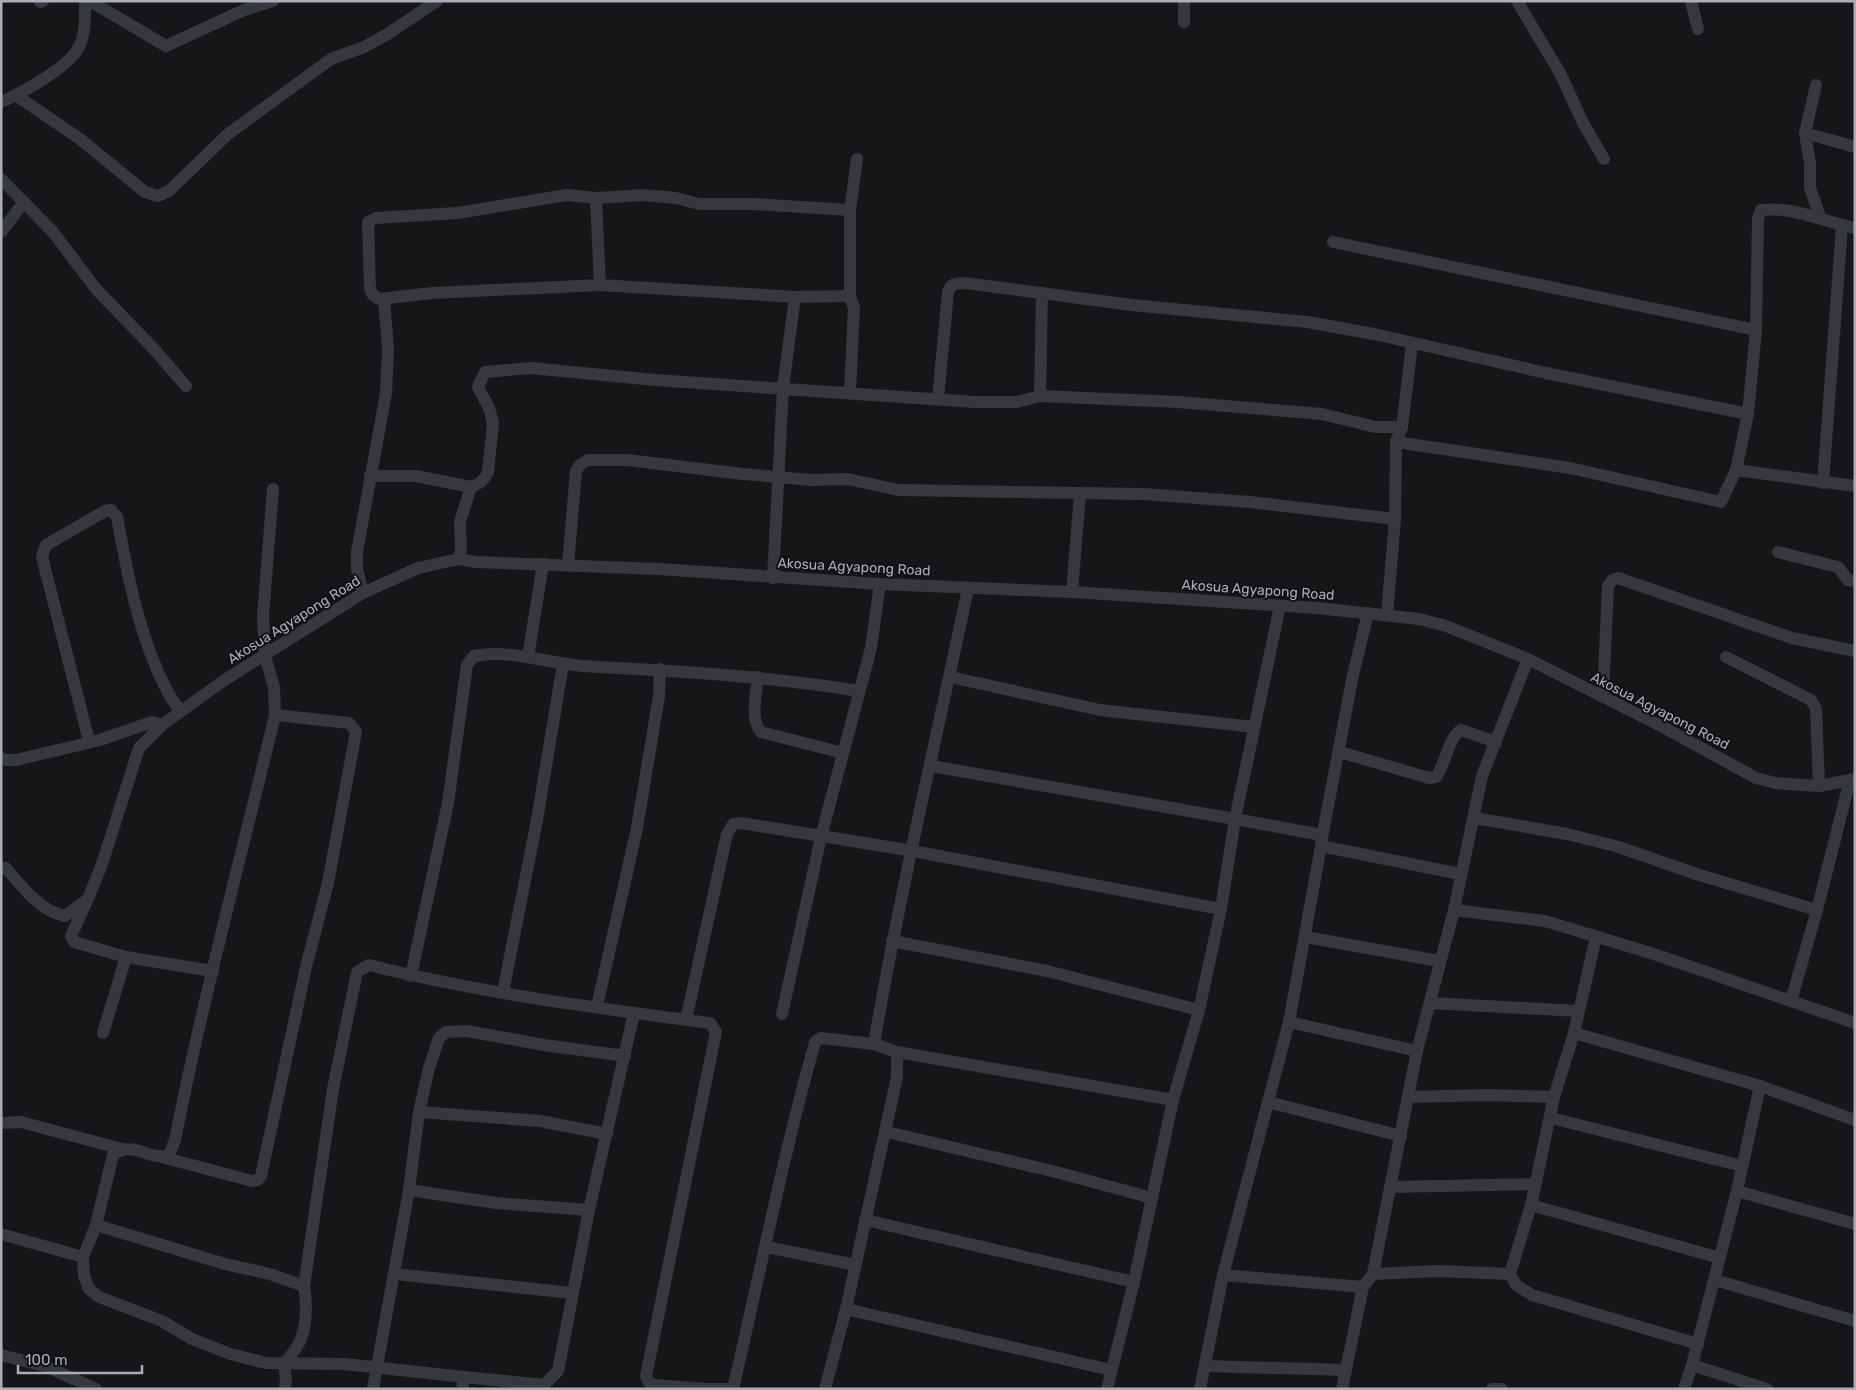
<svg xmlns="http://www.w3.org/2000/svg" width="1856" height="1390" font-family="Rubik,sans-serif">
	<rect width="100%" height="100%" fill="#161618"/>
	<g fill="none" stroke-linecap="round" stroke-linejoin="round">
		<g stroke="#37383d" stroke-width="12">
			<polyline points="90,1 166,46 244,10 273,1"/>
			<polyline points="1517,1 1560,73 1583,123 1604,159"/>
			<polyline points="1691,1 1698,29"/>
			<polyline points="40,2 43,1"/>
			<polyline points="1184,22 1184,1"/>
			<polyline points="1816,85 1805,133 1810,163 1810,188 1820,217"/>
			<polyline points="17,96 80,139 145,192 158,196 169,191 228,134 331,59 364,47 386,35 437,1"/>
			<path d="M1,102C22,93 69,67 79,47C86,33 85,16 85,1"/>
			<polyline points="1805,133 1855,147"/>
			<polyline points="1,179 53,232 96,289 153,348 186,386"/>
			<polyline points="596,198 643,195 676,198 699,204 752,204 850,210"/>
			<polyline points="1,232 24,202"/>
			<polyline points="1333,242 1756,330"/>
			<polyline points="600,285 596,198 567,195 457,213 376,218 368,222 370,289 373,295 379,299 433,293 600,285 795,297 850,296"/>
			<polyline points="850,392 854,308 850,296 850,210 857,159"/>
			<polyline points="1040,396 1042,293"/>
			<path d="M938,399L948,292C951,283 956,283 965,283L1132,305L1307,322L1374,334L1546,373L1748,414L1736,470L1721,502L1570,468L1396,442"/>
			<path d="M1748,414L1756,330L1758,219L1761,210C1794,206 1823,222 1855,228"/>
			<polyline points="1736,470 1855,486"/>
			<path d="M370,476H416L471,487C480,484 485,480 488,472L493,423L489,408L478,387L485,372L531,368L655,380L974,402H1017L1040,396L1178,402L1322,414L1375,427H1402"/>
			<polyline points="1823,483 1842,226"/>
			<path d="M273,489L263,616L265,656L274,687L275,715C241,857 203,998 175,1140L169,1155C149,1162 135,1139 113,1155L96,1225L83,1257L84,1276L89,1289L99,1297L162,1321L192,1339L230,1354L266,1363L344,1364L464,1377"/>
			<polyline points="1778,552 1838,567 1848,580 1855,581"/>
			<polyline points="459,559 461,548 460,522 471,487"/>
			<polyline points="568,565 576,471 580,465 588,460 627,460 743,474 812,480 848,479 898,490 1143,494 1250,502 1395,519"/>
			<polyline points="773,578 783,388 795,297"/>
			<polyline points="1072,592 1080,494"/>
			<polyline points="363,593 357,569 357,552 386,393 388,349 384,299"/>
			<polyline points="1280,606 1235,819 1322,835"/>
			<polyline points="1387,615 1395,519 1396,442 1402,427 1412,344"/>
			<polyline points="528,657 543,564"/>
			<polyline points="1726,657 1811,700 1816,709 1819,786"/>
			<path d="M758,677C756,693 750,720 761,732L843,753"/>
			<polyline points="950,677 1100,710 1254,727"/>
			<polyline points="1603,697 1608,586 1612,580 1618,578 1792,638 1855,651"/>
			<path d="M89,741L42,557L46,545L105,511L111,510L117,517C127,571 136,621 158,672C165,686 170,700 181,711"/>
			<path d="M1340,752L1429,778L1436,777C1446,764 1448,738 1461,730L1496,742"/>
			<polyline points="1,758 6,760 16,760 100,740 152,722 162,725"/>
			<polyline points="931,766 1235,819 1221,909 1199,1010 1173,1100 1134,1282 1107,1389"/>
			<polyline points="1850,780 1817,910 1791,1001 1855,1023"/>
			<polyline points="1474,818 1567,834 1619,847 1696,874 1817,910"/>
			<polyline points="1321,843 1353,675 1368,613"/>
			<path d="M1,868H6C22,887 40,911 65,916L88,899L102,864L139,748L162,725L223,681L363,593L418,568L459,559L476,562L659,569L880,584L1072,592L1317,608L1419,619L1446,626L1528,659L1663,727L1756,778L1775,783L1819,786L1855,779"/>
			<polyline points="86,903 71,936 74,942 126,957 213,971"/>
			<polyline points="1454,910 1545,921 1654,954 1791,1001"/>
			<polyline points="1306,937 1439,961"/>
			<polyline points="1596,937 1574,1033 1554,1097 1531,1205 1510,1274 1516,1285 1532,1295 1698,1344"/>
			<polyline points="892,941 1047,971 1199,1010"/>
			<path d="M411,976L448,803L467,665L474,656C511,649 546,663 583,666C676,671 767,676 859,691"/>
			<polyline points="503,992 537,820 563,664"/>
			<polyline points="1431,1003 1578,1011"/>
			<polyline points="597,1006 637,828 659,696 660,669"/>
			<polyline points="782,1014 821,837 871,648 880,584"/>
			<polyline points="686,1020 727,834 733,824 741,823 913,851 1221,909"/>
			<polyline points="1289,1022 1417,1051"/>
			<polyline points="103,1033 126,957"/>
			<polyline points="1574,1033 1760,1086 1855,1120"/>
			<polyline points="897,1052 1173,1100"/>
			<polyline points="1760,1086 1737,1191 1692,1365 1767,1389"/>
			<polyline points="1408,1097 1488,1095 1554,1097"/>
			<polyline points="419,1112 540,1121 607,1134"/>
			<polyline points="1551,1118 1742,1166"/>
			<polyline points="1,1123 21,1122 122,1149"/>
			<polyline points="887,1132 1056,1172 1152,1198"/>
			<polyline points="1401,1136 1268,1102 1289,1022 1321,846 1460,874"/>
			<polyline points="162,1157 252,1181 258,1180 261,1176 306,967 328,883 356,732 349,723 275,715"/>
			<polyline points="1390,1187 1535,1184"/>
			<polyline points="409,1190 496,1203 589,1210"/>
			<polyline points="1737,1191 1855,1224"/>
			<polyline points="1531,1205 1720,1258"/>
			<polyline points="865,1220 1134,1282"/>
			<path d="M96,1225L225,1264L270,1274L304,1286C307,1303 307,1325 300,1341C297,1349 289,1357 284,1364L286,1378L285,1389"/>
			<polyline points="1,1234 83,1257"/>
			<polyline points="767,1247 855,1265"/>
			<polyline points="395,1274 572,1293"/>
			<polyline points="1373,1274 1438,1271 1510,1274"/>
			<polyline points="1223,1275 1363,1287"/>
			<polyline points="1715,1280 1855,1321"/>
			<path d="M304,1286L333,1089L357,972L369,965C480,993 596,1008 710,1023L716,1032L646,1376L649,1383L656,1385L706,1389"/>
			<polyline points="846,1309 1111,1370"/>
			<polyline points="1,1355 45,1366 96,1389"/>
			<polyline points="1206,1366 1346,1370"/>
			<polyline points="373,1389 409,1190 419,1112 429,1068 439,1038 446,1032 467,1031 544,1045 625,1056"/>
			<polyline points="462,1389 464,1377 544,1385 558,1371 589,1210 634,1013"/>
			<polyline points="708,1389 734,1389"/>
			<path d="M733,1389C760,1273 783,1156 815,1042L821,1038L874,1044"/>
			<path d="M825,1389L846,1309L897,1077V1052L874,1044C900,891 936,740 968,589"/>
			<polyline points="1200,1389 1223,1275 1268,1102"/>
			<polyline points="1342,1389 1363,1287 1373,1274 1417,1051 1454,910 1482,776 1528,659"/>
			<polyline points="1492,1389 1502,1389"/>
			<polyline points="1684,1389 1692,1365"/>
		</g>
	</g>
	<g text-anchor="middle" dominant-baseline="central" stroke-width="4" stroke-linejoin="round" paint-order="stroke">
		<g font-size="14" fill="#a8adb8" stroke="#111113">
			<text transform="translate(854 567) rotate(3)">Akosua Agyapong Road</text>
			<text transform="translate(1258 590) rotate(4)">Akosua Agyapong Road</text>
			<text transform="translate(294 620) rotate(-32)">Akosua Agyapong Road</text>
			<text transform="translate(1660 711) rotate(27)">Akosua Agyapong Road</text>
		</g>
	</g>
	<rect width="1856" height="1390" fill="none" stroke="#a8adb8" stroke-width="5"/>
	<path d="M18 1365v8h124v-8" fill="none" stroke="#a8adb8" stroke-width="2.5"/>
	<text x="25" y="1365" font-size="15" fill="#a8adb8" stroke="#111113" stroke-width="4" paint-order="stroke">100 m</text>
</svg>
